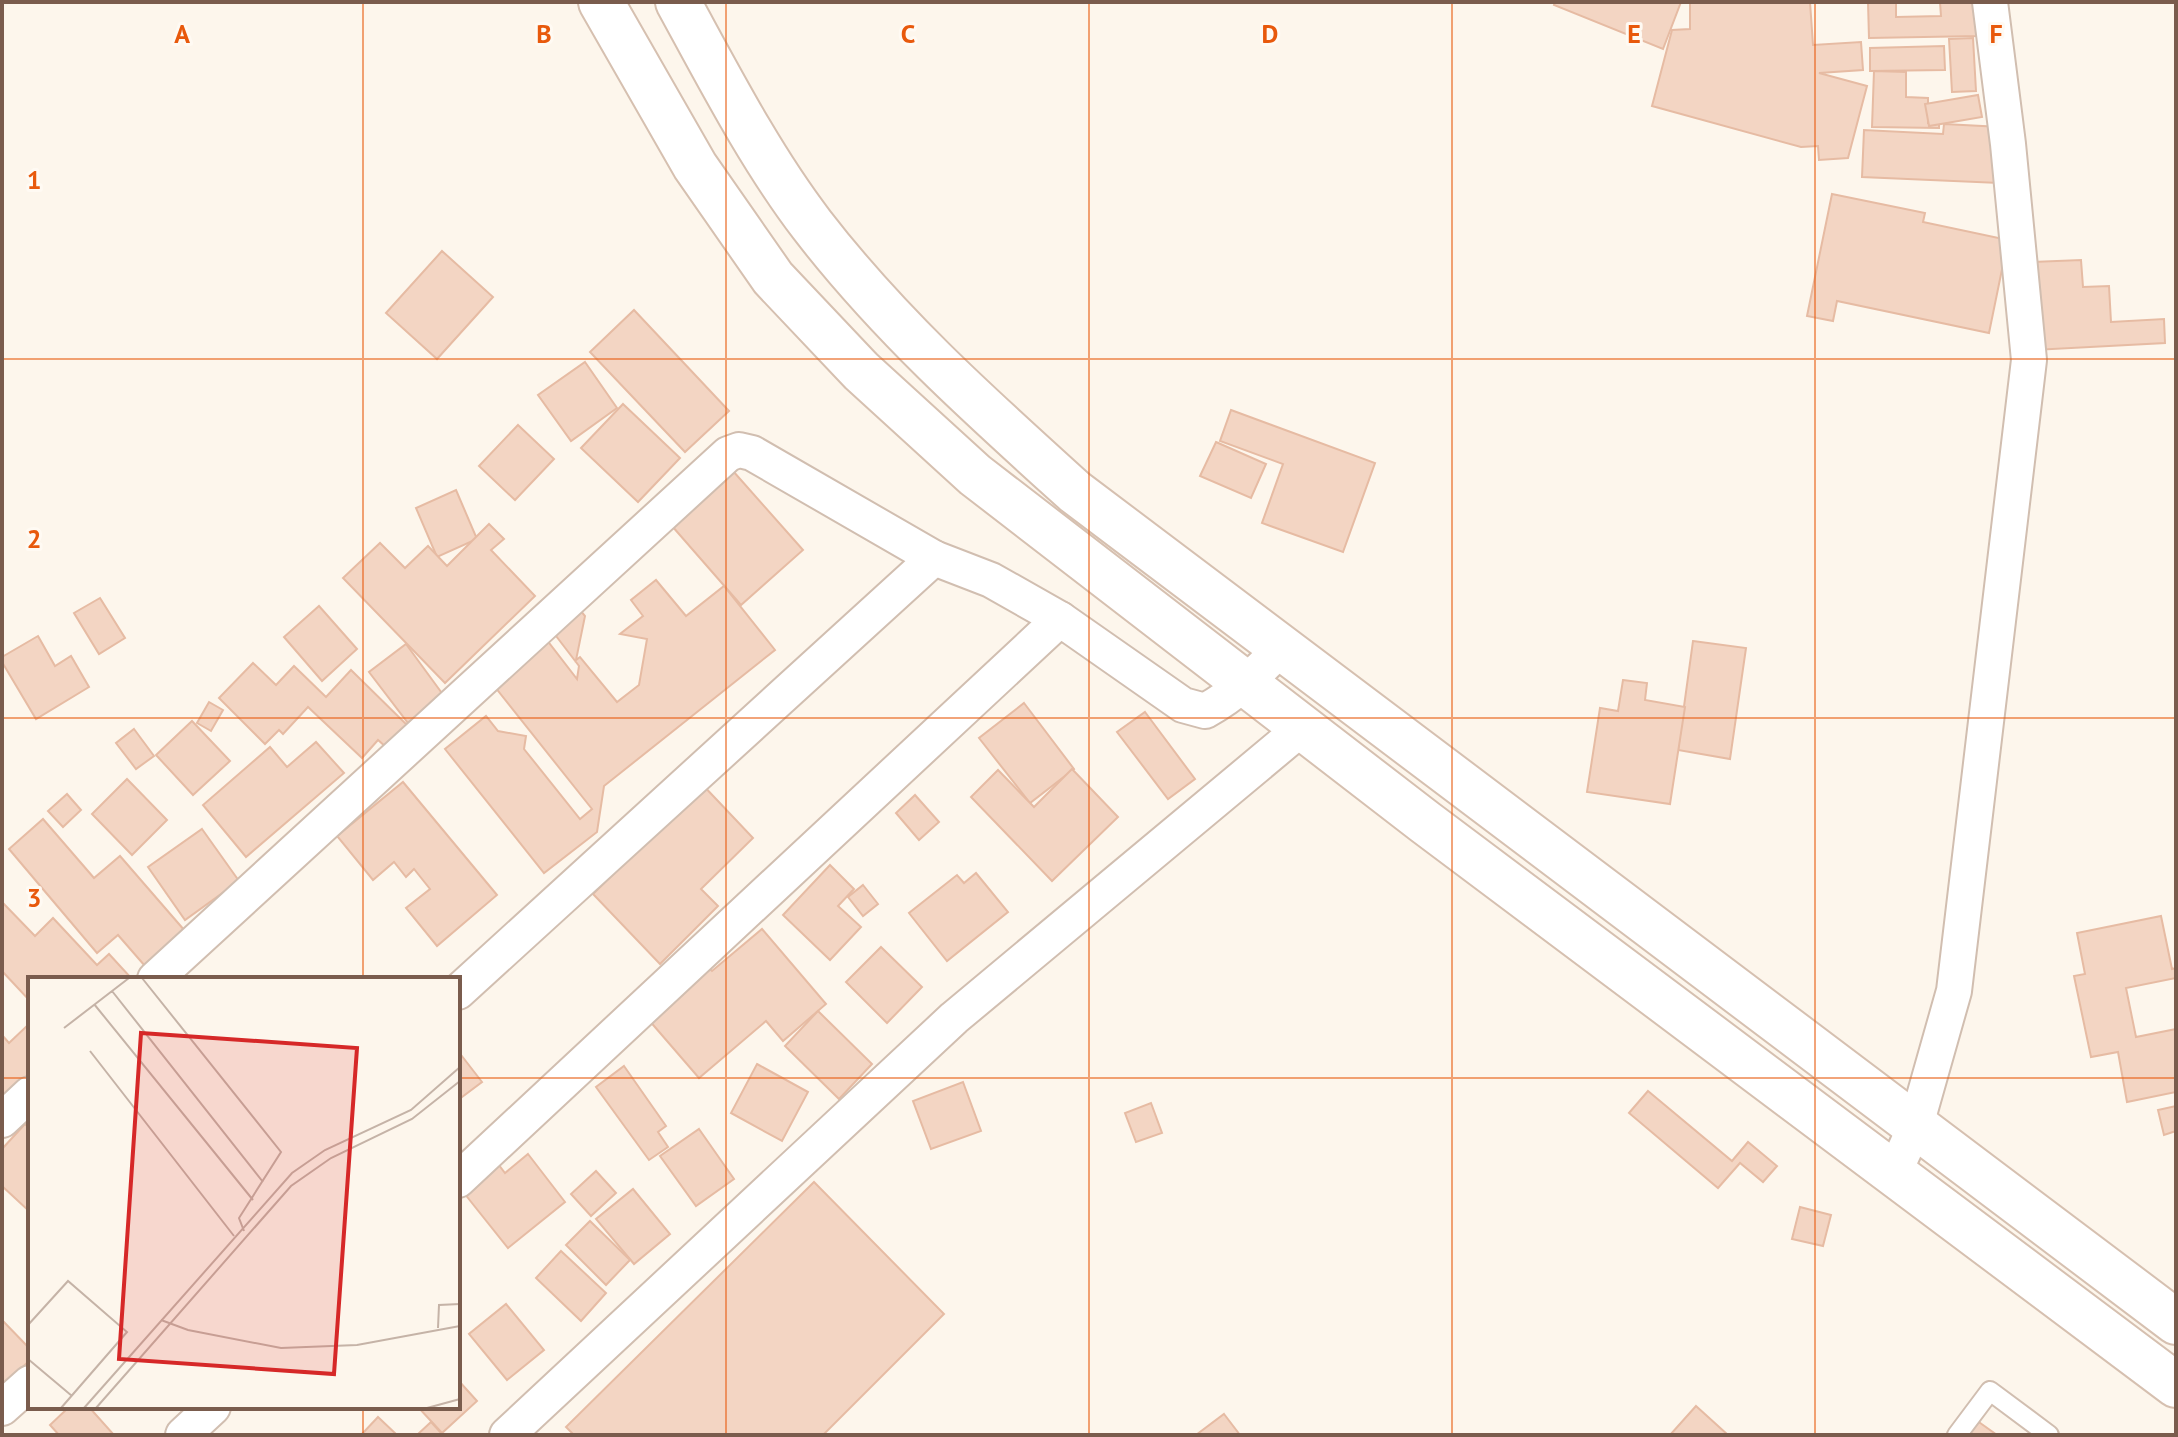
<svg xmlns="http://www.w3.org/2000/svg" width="2178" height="1437" font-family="'PT Sans',sans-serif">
	<rect width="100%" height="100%" fill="#fdf6ec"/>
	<g fill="#f3d5c3" stroke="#e6bba3" stroke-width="2">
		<polygon points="1555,2 1681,2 1663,49 1554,5"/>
		<polygon points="1690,2 1810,2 1813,45 1861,42 1863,70 1819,73 1867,86 1848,158 1819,160 1818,146 1801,147 1652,106 1672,30 1690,29"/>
		<polygon points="1868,2 1896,2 1896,17 1941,16 1940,2 1978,2 1979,36 1869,38"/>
		<polygon points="1973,38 1976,91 1952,92 1949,39"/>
		<polygon points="1944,46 1945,70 1870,71 1870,48"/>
		<polygon points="1874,71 1906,72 1906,97 1928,98 1928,123 1939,124 1939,128 1872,127"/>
		<polygon points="1978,95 1982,117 1929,126 1925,104"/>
		<polygon points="1944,124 2001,127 1999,183 1862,177 1864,130 1943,134"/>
		<polygon points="1832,194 1925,213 1923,222 2008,240 1989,333 1837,301 1833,321 1807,316"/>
		<polygon points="442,251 493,297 437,359 386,313"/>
		<polygon points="2081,260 2083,287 2109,286 2111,322 2164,319 2165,343 2034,350 2029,262"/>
		<polygon points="634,310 729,411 685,452 590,352"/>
		<polygon points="585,362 617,408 571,441 538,395"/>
		<polygon points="623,404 680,458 638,502 581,448"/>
		<polygon points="1231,410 1375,463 1343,552 1262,523 1283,464 1220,441"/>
		<polygon points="518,425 554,459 515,500 479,466"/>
		<polygon points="1216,442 1266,464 1251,498 1200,476"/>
		<polygon points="733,471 803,550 741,605 672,526"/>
		<polygon points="456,490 477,539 437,557 416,508"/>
		<polygon points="489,524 504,539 491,550 535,596 445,683 343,578 380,543 405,568 428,546 447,566"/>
		<polygon points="656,580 686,616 724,586 775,650 604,786 597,832 544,873 445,749 486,716 498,731 526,736 524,749 580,819 592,809 491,682 546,639 577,679 579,666 553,632 580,610 585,616 576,660 580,657 617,702 639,685 647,639 620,634 643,616 631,600"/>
		<polygon points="100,598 125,638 99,654 74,613"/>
		<polygon points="319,606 357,649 322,681 284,637"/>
		<polygon points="38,636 55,666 71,656 89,687 36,719 2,662 2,657"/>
		<polygon points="1693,641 1746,648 1730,759 1678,750"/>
		<polygon points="406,644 444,696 408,723 369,672"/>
		<polygon points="253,663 276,685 294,666 326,697 351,670 407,725 386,747 378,740 362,758 308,707 283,734 279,730 265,744 219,698"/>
		<polygon points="1623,680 1647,683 1645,700 1685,707 1670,804 1587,792 1600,708 1618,711"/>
		<polygon points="209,702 223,710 211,731 197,723"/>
		<polygon points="1024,703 1074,769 1030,803 979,738"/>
		<polygon points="1145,712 1195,779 1168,799 1117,732"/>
		<polygon points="192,721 230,761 193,795 156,755"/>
		<polygon points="134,729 154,756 136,769 116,743"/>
		<polygon points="316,742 344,773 246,857 203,805 270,747 287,767"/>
		<polygon points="1072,769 1118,817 1052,881 971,797 998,770 1034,807"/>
		<polygon points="127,779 167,820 132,855 92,814"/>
		<polygon points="699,781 753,838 701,889 718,906 660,964 593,894 645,843"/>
		<polygon points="403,782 497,895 437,946 406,908 430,889 414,869 406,877 394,862 373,880 337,836"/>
		<polygon points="67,794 81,810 63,827 48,811"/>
		<polygon points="915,795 939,822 919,840 896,813"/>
		<polygon points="43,819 94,878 120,856 185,931 145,966 118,935 97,953 9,849"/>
		<polygon points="202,829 239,881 185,920 148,867"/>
		<polygon points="830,865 854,889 838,906 861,927 830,960 783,915"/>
		<polygon points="976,873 1008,912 947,961 909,913 957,875 964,883"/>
		<polygon points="863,885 878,904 863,916 848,897"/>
		<polygon points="2,902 35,936 53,918 97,965 109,954 132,979 30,979 30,1001 2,971"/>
		<polygon points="2161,916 2172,969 2176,968 2176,978 2126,988 2136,1037 2176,1029 2176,1092 2127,1102 2118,1052 2091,1057 2074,976 2085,974 2077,933"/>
		<polygon points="762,929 826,1004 783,1041 766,1021 699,1078 648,1019 708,967 712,971"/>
		<polygon points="881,947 922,987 887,1023 846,982"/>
		<polygon points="818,1011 872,1064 839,1099 785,1046"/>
		<polygon points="30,1023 30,1075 5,1098 2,1095 2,1035 9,1043"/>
		<polygon points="458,1051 482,1082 458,1100"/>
		<polygon points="757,1064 808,1092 782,1141 731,1113"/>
		<polygon points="624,1066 666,1126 658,1132 668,1147 649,1160 596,1087"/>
		<polygon points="963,1082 981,1131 931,1149 913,1101"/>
		<polygon points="1648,1091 1732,1161 1748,1142 1777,1166 1763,1182 1740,1163 1718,1188 1629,1113"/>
		<polygon points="1151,1103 1162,1133 1136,1142 1125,1113"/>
		<polygon points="2176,1106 2176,1131 2164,1135 2158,1110"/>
		<polygon points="25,1124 30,1129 30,1212 2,1186 2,1149"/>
		<polygon points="699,1129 734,1179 696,1206 660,1156"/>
		<polygon points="528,1154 565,1202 508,1248 460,1188 495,1160 505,1173"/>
		<polygon points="596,1171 616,1193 591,1216 571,1194"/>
		<polygon points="814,1182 944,1314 823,1435 574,1435 566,1427"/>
		<polygon points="633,1189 670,1234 634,1264 596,1219"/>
		<polygon points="1800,1207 1831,1215 1823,1246 1792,1239"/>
		<polygon points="590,1221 630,1260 606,1285 566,1245"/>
		<polygon points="561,1251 606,1293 581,1321 536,1278"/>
		<polygon points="506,1304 544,1350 507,1380 469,1334"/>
		<polygon points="2,1320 30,1349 30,1360 2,1387"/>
		<polygon points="458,1380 477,1401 442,1433 418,1407 458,1407"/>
		<polygon points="1696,1406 1728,1435 1670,1435"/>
		<polygon points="69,1407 89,1407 114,1435 59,1435 50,1425"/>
		<polygon points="1224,1414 1240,1435 1196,1435"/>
		<polygon points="378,1417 397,1435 361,1435"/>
		<polygon points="1976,1420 1997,1435 1965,1435"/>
		<polygon points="431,1422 443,1435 417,1435"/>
	</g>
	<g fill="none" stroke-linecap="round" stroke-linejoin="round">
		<g stroke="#d1beb0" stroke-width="22">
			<polyline id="lane" points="1957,1435 1990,1391 2049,1435"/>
		</g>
		<g stroke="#d1beb0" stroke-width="38">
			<g id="street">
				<path d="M155,979L728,454L739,450L752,453L934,558L991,580L1060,619L1183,705L1205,711C1236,694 1258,672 1283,646"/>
				<polyline points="458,992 934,558"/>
				<polyline points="2,1120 30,1094"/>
				<polyline points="1894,1173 1916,1125 1954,991 2029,360 2008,144 1990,2"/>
				<polyline points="458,1180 1060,619"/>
				<polyline points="2,1408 30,1383"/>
				<polyline points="183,1435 213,1407"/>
				<polyline points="507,1435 954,1018 1302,728"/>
			</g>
		</g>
		<g stroke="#d6c0b0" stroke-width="48">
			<g id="secondary">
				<polyline points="601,2 695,166 773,278 861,371 975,475 1425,822 2176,1385"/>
				<path d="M678,2C719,77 760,157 812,225C889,325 982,408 1075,492L2176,1322"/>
			</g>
		</g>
		<use href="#lane" stroke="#fff" stroke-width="18"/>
		<use href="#street" stroke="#fff" stroke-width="34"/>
		<use href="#secondary" stroke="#fff" stroke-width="44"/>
	</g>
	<path fill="none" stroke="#e8590c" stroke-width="2" stroke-opacity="0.55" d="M363,2V979M726,2V1435M1089,2V1435M1452,2V1435M1815,2V1435M2,359H2176M2,718H2176M2,1078H30M458,1078H2176M363,1407V1435"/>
	<g transform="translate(28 977)">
		<rect width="432" height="432" fill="#fdf6ec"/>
		<path fill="none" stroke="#c5b3a7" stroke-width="2" d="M114,1L253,175L211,241L216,254M84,14L235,205M66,27L225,223M36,51L101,1M62,74L206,259M133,343L160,353L253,371L329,368L432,349M0,348L40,304L99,355L33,431M410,351L411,328L432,327M0,382L44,419M56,431L264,196L297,173L383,133L432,90M68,431L263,209L303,181L384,142L432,104M399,431L432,422"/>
		<path fill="#d62828" fill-opacity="0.15" stroke="#d62828" stroke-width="4" d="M113,56L329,71L306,397L91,382Z"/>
		<rect width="432" height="432" fill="none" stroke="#7a5c4d" stroke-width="4"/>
	</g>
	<g font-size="26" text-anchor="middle" font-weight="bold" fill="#e8590c" stroke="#fffaf3" stroke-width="6" stroke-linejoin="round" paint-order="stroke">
		<text x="182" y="43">A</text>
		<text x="544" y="43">B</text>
		<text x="908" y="43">C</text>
		<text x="1270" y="43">D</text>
		<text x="1634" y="43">E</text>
		<text x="1996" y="43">F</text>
		<text x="34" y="189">1</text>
		<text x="34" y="548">2</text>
		<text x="34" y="907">3</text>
	</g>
	<rect width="2178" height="1437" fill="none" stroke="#7a5c4d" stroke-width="8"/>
</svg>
